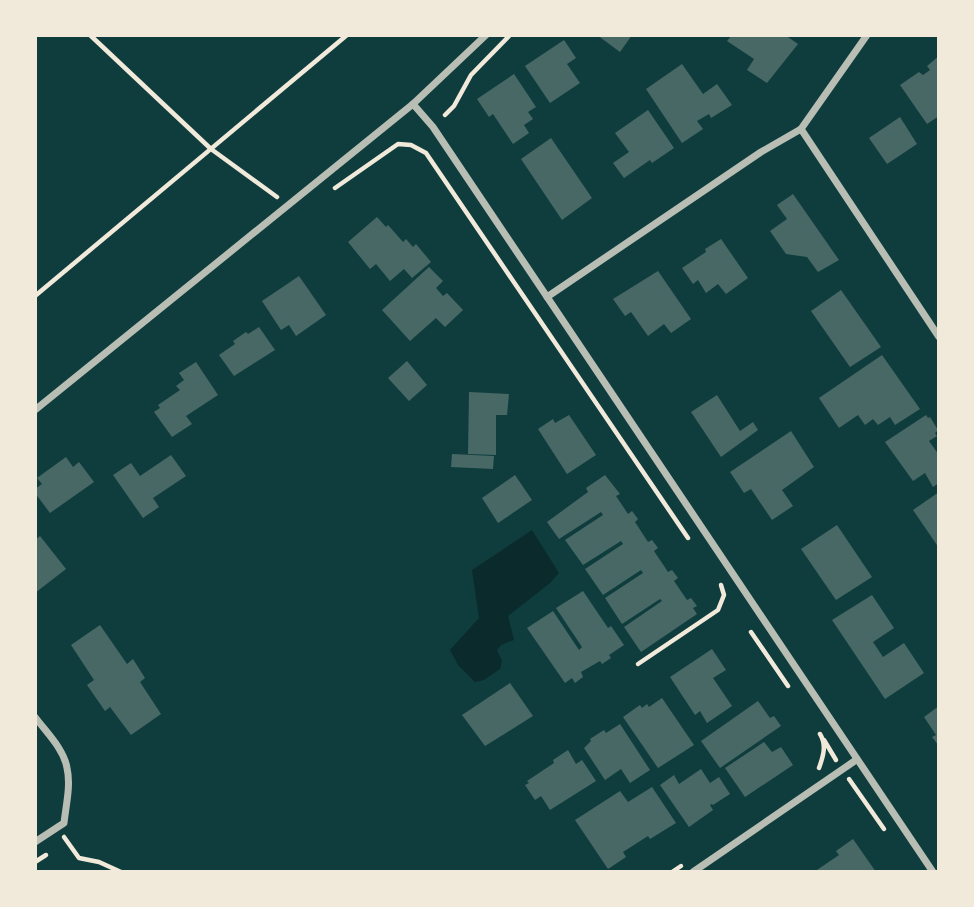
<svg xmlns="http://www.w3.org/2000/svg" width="974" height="907" font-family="Ubuntu,sans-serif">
	<rect width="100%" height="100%" fill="#0f3d3e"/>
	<polygon fill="#0a2a2b" points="532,530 559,573 550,583 508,616 514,640 501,645 497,650 502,661 500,669 484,680 475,682 458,665 450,650 479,618 472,570"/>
	<g fill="#486865">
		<polygon points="597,35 632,35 620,52"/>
		<polygon points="732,35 785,35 798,44 767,83 747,70 754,59 727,41"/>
		<polygon points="564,40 576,58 567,64 580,83 550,103 525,66"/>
		<polygon points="939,56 939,116 927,124 900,85 919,72 923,75 930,70 927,66"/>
		<polygon points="682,64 703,94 717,84 732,105 711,118 709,114 697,121 703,129 682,143 646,89"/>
		<polygon points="514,74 536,107 528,112 533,119 524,125 529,133 513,144 493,114 489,117 477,99"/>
		<polygon points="648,110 674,148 652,163 650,160 624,178 613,163 629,152 615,133"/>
		<polygon points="900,117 917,144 887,164 869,138"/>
		<polygon points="551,138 592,198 562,220 521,159"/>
		<polygon points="793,194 839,260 818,272 807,257 786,254 770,231 787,219 777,205"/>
		<polygon points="377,217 386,227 388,225 403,242 406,239 413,247 416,244 431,262 412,278 404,269 390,281 376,264 370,269 348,242"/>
		<polygon points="721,239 748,278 726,294 718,284 706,293 698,280 693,284 682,268 706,252 705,249"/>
		<polygon points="429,267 443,281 436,288 443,296 447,293 463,310 445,327 436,318 410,341 382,310"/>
		<polygon points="658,271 691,319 671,333 664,324 648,336 631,312 625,316 613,299"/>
		<polygon points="299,276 326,315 296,336 289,325 281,330 262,301"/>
		<polygon points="841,290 881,347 850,367 811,311"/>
		<polygon points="259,327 275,350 234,376 219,355 235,344 233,341 246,332 248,334"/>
		<polygon points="882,355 920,409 895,425 890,417 878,425 873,419 865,425 858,415 839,428 819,398"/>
		<polygon points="407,361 427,385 409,401 388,378"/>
		<polygon points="196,362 218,395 186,416 192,424 172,437 154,412 160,408 158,405 180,390 176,386 184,380 179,373"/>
		<polygon points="469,392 509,394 507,415 496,415 496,455 468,454"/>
		<polygon points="717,395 740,431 753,422 758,430 721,457 691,412"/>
		<polygon points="569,415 596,455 567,474 538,429 553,419 555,423"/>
		<polygon points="926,415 928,418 930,417 938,430 935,433 937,436 929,441 939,455 939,483 933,487 925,473 913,481 885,442"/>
		<polygon points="791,431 814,467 782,490 793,506 772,520 751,489 744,493 730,472"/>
		<polygon points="452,454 494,456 493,469 451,467"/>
		<polygon points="171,455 186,476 153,498 159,507 143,518 113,475 131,463 140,476"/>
		<polygon points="66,457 73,467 79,462 94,482 50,513 35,493 35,489 42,484 37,478"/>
		<polygon points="515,475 532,500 498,523 482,498"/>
		<polygon points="605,475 620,494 616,496 628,514 632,511 638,519 635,522 648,542 652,540 658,548 654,551 668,572 672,570 678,578 674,581 687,600 691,598 697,606 693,608 697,614 641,652 624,627 662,601 660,599 622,624 605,598 643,573 641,570 603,595 585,569 623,544 621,541 583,565 565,540 603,515 601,512 559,539 547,522 588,492 586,488"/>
		<polygon points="939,492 939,548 913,510"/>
		<polygon points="837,525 872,577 836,600 801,549"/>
		<polygon points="40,536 66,569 35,593 35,540"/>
		<polygon points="583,591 608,628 611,626 624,645 609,655 611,658 602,664 600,661 581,672 583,677 575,683 572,678 565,683 527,628 553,611 579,650 582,647 556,608"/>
		<polygon points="872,595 894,628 873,642 883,657 904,643 924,673 885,699 832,620"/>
		<polygon points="100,625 127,664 133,659 145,678 140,682 161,714 131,735 110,707 105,711 87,685 94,680 71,645"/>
		<polygon points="712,649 726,670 713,678 732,706 707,723 700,711 695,715 670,677"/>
		<polygon points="510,683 533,716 485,746 462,715"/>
		<polygon points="662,698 694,745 658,768 623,717 640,705 642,708 647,704 649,707"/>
		<polygon points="758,701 770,718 774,716 781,726 720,768 701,741"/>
		<polygon points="939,706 939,746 932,737 936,735 924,717"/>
		<polygon points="620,724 650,770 630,783 621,769 605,780 584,748 591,741 590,739 604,730 606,733"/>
		<polygon points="764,742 772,752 781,747 793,765 745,797 725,768"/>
		<polygon points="568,750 576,764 582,760 596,781 550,810 541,796 535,800 525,785 529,783 527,781 554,763 553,760"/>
		<polygon points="701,769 710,783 719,777 730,794 713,805 712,804 710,805 713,810 689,827 660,785 674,775 679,784"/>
		<polygon points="652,787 676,823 650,839 648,836 623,852 626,857 608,869 575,820 620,791 628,802"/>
		<polygon points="853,839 876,872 814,872 839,855 836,851"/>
	</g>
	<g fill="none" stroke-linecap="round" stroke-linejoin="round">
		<g stroke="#f1e9da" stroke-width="4.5">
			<polyline points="90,35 211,149 277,197"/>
			<polyline points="445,115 454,106 471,75 510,35"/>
			<polyline points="335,188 398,144 411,145 426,153 688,538"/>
			<polyline points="35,296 347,35"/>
			<polyline points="751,632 788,686"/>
			<polyline points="638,664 718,610 724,595 721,585"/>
			<polyline points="824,740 836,760"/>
			<path d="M819,768C823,757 827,745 820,734"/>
			<polyline points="849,779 884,829"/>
			<polyline points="64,837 79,858 99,862 121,872"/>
			<polyline points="35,862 46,855"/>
			<polyline points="672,872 681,866"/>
		</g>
		<g stroke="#b8beb3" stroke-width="7">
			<polyline points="413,104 433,127 933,872"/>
			<polyline points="801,129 939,337"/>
			<polyline points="547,297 761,152 801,129 867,35"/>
			<polyline points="35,410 413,104 486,35"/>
			<path d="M35,717C46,732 64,749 67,768C71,785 66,805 64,823L35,842"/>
			<polyline points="693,872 856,760"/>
		</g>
	</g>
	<rect width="974" height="907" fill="none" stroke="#f1e9da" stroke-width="74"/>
</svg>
